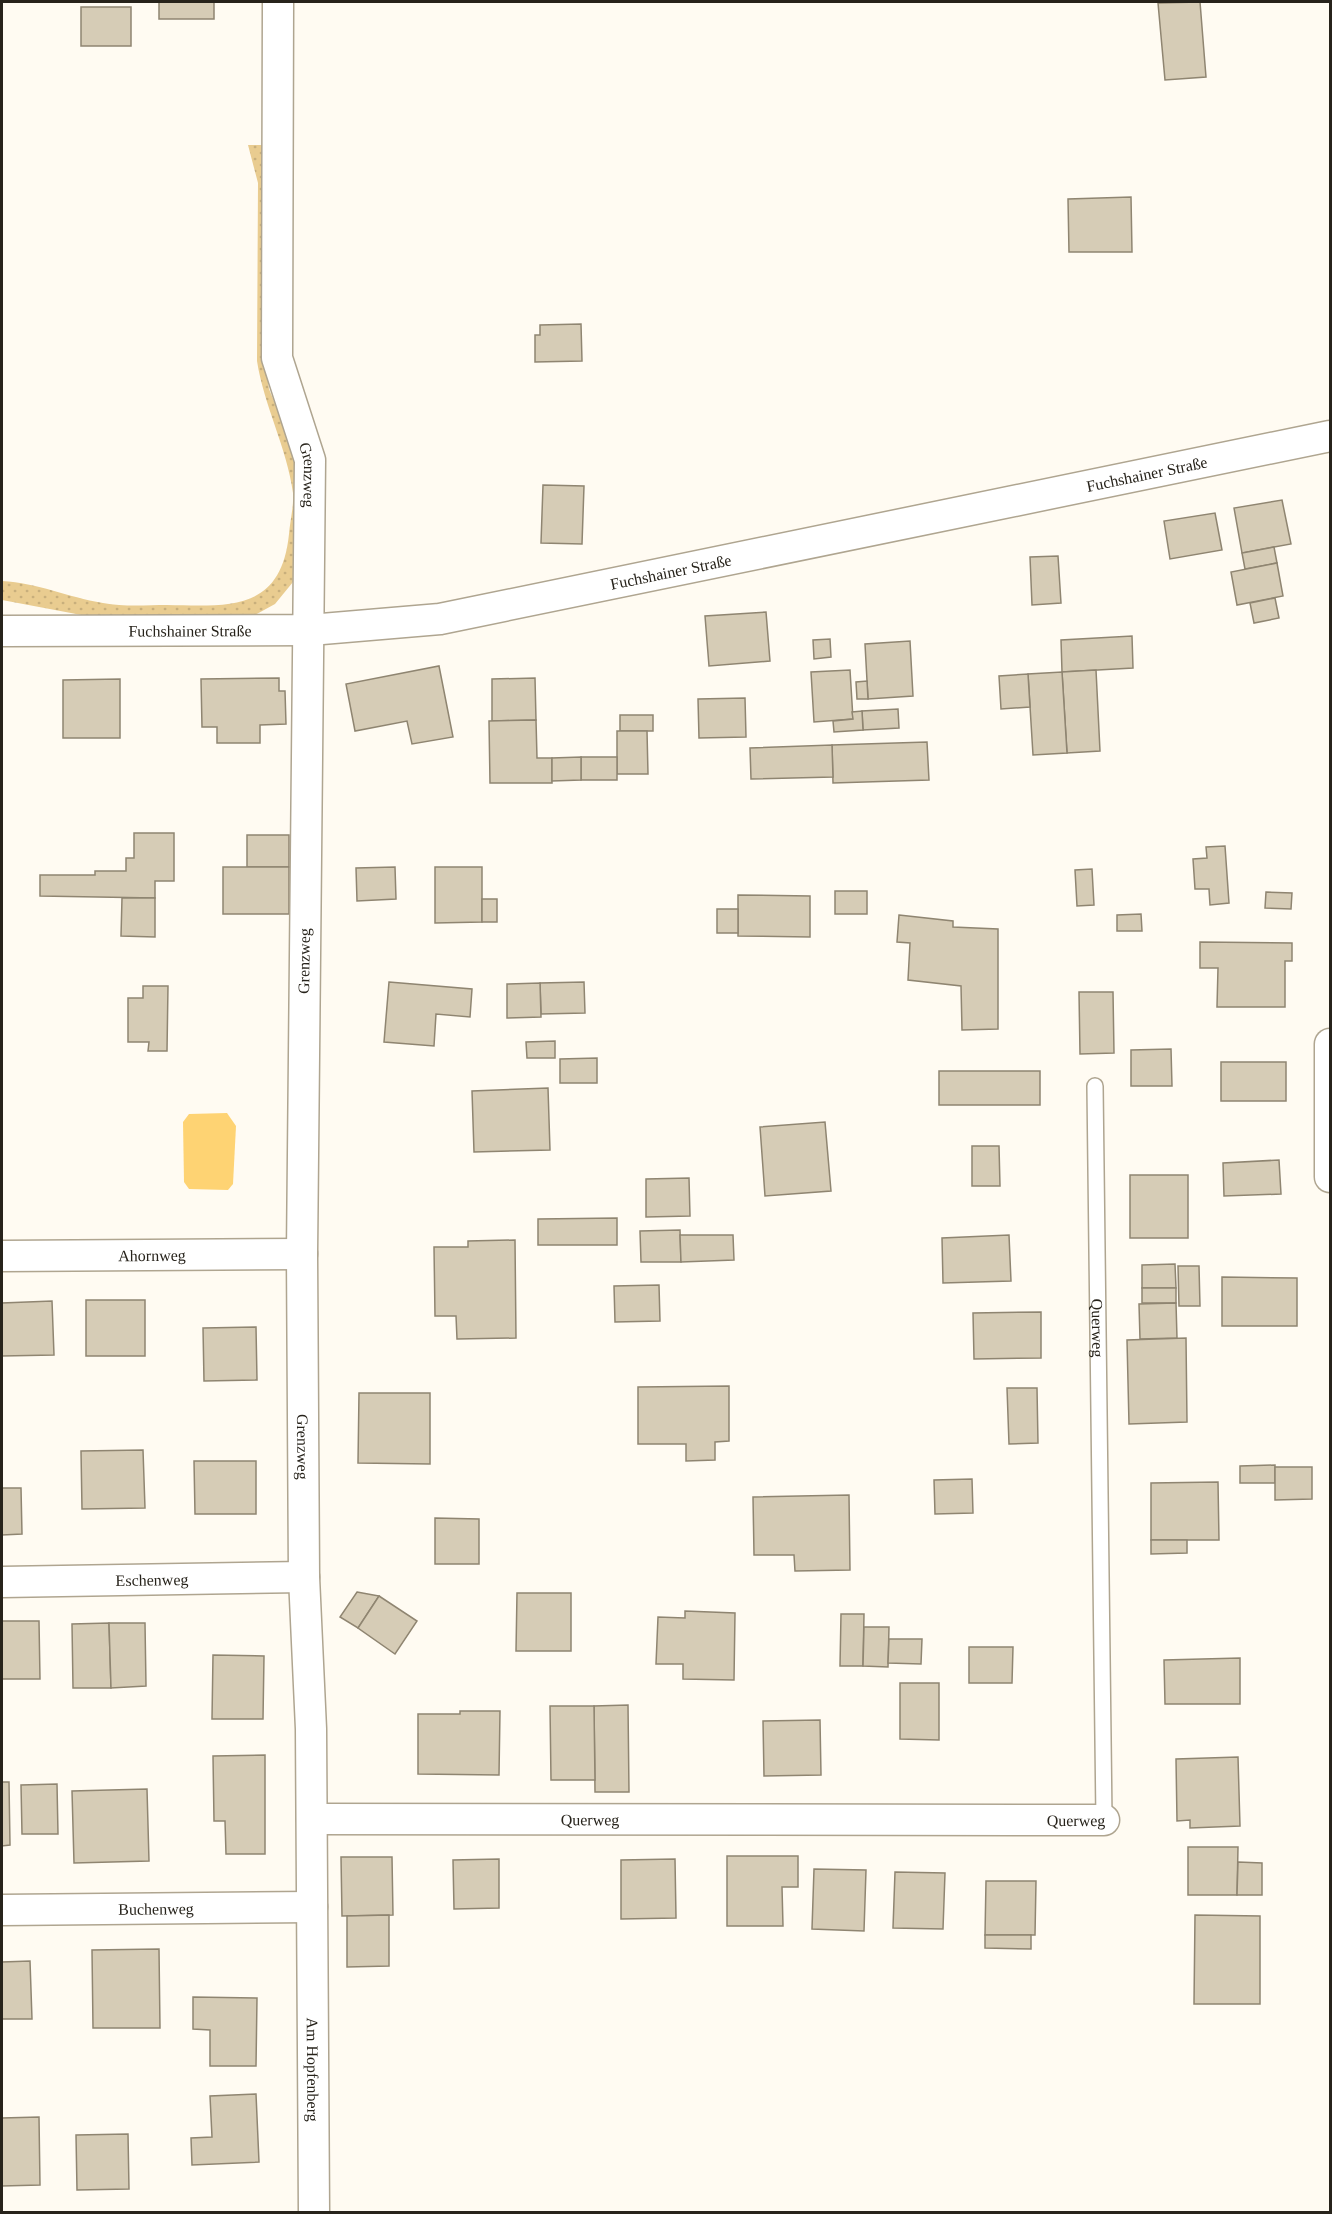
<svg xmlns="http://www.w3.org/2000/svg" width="1332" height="2214" font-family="'Times New Roman',serif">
	<defs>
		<pattern id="grass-dots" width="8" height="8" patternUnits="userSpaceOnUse" patternTransform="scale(1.5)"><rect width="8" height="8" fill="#e9cc90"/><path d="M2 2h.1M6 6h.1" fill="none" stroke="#c8af7c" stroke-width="1.8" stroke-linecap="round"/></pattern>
	</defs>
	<rect width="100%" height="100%" fill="#fffbf2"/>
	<path fill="url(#grass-dots)" d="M248,145H265V362L269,389L295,452L299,557L293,582L275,604L253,616L108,620L2,600V581C38,583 67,597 103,603C124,607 147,605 167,605C229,606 281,612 289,534C290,521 294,506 293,493C287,448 264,406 257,361L258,183Z"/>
	<polygon fill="#fed373" points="227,1113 236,1126 233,1184 228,1190 189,1189 184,1182 183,1122 189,1114"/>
	<g fill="#d6ccb6" stroke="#8f8571" stroke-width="1.5">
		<rect x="159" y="2" width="55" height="17"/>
		<polygon points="1200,2 1206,77 1165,80 1158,3"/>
		<rect x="81" y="7" width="50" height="39"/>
		<polygon points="1131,197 1132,252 1069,252 1068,199"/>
		<polygon points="581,324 582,361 535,362 535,335 540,335 540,325"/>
		<polygon points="543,485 584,486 582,544 541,543"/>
		<polygon points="1282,500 1291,544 1242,553 1234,508"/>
		<polygon points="1215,513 1222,550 1170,559 1164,521"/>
		<polygon points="1274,547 1277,563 1245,569 1242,553"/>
		<polygon points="1058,556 1061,603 1032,605 1030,557"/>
		<polygon points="1277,563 1283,596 1237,605 1231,572"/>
		<polygon points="1275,598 1279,618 1254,623 1250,603"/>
		<polygon points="766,612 770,661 709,666 705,616"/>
		<polygon points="1132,636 1133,668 1062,672 1061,640"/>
		<polygon points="830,639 831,657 814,659 813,640"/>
		<polygon points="910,641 913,696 868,699 865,644"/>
		<polygon points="439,666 453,737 412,744 407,721 355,731 346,684"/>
		<polygon points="850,670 853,719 814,722 811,672"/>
		<polygon points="1096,670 1100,751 1067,753 1062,672"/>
		<polygon points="1062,672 1067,753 1033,755 1028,674"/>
		<polygon points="1028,674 1030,707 1001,709 999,676"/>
		<polygon points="279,678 279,691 285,691 286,724 260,725 260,743 217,743 217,727 202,727 201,679"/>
		<polygon points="535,678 536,720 492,721 492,679"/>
		<polygon points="120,679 120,738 63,738 63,680"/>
		<polygon points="867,681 868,699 857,699 856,682"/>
		<polygon points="745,698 746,737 699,738 698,699"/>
		<polygon points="898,709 899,728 863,730 862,711"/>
		<polygon points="862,711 863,730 834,732 833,721 853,719 852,712"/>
		<rect x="620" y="715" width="33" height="16"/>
		<polygon points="536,720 537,758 552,758 552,783 490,783 489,721"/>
		<polygon points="617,731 647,731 648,774 617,774"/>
		<polygon points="927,742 929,780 833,783 832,745"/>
		<polygon points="832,745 833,777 751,779 750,748"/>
		<rect x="581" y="757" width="36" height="23"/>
		<polygon points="581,757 581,780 552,781 552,758"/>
		<polygon points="134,833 174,833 174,881 155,881 155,898 40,896 40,875 95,875 95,871 126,871 126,858 134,858"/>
		<rect x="247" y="835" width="42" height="32"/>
		<polygon points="1225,846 1229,903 1210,905 1209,889 1195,889 1193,859 1207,858 1206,847"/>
		<rect x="223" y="867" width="66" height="47"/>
		<polygon points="395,867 396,899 357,901 356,868"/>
		<polygon points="435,867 482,867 482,922 435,923"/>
		<polygon points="1092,869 1094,905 1077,906 1075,870"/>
		<rect x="835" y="891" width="32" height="23"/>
		<polygon points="1266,892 1292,893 1291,909 1265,908"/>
		<polygon points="738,895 810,896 810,937 738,936"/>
		<polygon points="122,898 155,898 155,937 121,936"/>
		<rect x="482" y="899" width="15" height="23"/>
		<rect x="717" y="909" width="21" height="24"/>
		<polygon points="1141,914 1142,931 1117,931 1117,915"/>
		<polygon points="899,915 953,921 953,927 998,929 998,1029 962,1030 961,986 908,980 910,943 897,942"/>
		<polygon points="1200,942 1292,943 1292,961 1285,961 1285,1007 1217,1007 1218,968 1200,968"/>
		<polygon points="389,982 472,989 470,1017 436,1014 434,1046 384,1042"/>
		<polygon points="584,982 585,1013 541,1014 540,983"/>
		<polygon points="540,983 541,1017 507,1018 507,984"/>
		<polygon points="143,986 168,986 167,1051 148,1051 149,1042 128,1042 128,998 143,998"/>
		<polygon points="1079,992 1113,992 1114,1053 1080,1054"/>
		<polygon points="555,1041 555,1058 527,1058 526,1042"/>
		<polygon points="1171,1049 1172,1086 1131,1086 1131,1050"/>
		<polygon points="597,1058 597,1083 560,1083 560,1059"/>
		<rect x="1221" y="1062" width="65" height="39"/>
		<rect x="939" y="1071" width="101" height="34"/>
		<polygon points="548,1088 550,1150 474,1152 472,1091"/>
		<polygon points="825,1122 831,1191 765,1196 760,1127"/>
		<polygon points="972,1146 999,1146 1000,1186 972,1186"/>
		<polygon points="1279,1160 1281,1194 1224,1196 1223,1163"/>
		<rect x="1130" y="1175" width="58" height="63"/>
		<polygon points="689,1178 690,1216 646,1217 646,1179"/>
		<polygon points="617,1218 617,1245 538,1245 538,1219"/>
		<polygon points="680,1230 681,1262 641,1262 640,1231"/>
		<polygon points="680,1235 733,1235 734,1260 681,1262"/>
		<polygon points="1009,1235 1011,1281 943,1283 942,1238"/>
		<polygon points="515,1240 516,1338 457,1339 456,1316 435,1316 434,1247 468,1247 468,1241"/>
		<polygon points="1175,1264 1176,1288 1142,1288 1142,1265"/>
		<polygon points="1178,1266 1199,1266 1200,1306 1179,1306"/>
		<polygon points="1222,1277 1297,1278 1297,1326 1222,1326"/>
		<polygon points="659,1285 660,1321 615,1322 614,1286"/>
		<rect x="1142" y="1288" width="34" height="15"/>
		<rect x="86" y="1300" width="59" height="56"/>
		<polygon points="52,1301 54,1355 2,1356 2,1303"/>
		<polygon points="1176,1303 1177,1338 1140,1339 1139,1304"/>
		<polygon points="1041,1312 1041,1358 974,1359 973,1313"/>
		<polygon points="256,1327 257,1380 204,1381 203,1328"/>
		<polygon points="1186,1338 1187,1422 1129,1424 1127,1340"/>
		<polygon points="729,1386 729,1441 715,1442 715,1460 686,1461 686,1444 638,1444 638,1387"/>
		<polygon points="1007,1388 1037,1388 1038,1443 1009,1444"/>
		<polygon points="359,1393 430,1393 430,1464 358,1463"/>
		<polygon points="143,1450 145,1508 82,1509 81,1451"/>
		<polygon points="194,1461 256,1461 256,1514 195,1514"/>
		<polygon points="1275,1465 1275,1483 1240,1483 1240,1466"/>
		<polygon points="1275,1467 1312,1467 1312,1499 1275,1500"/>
		<polygon points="972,1479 973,1513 935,1514 934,1480"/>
		<polygon points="1218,1482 1219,1540 1151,1540 1151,1483"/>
		<polygon points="2,1488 21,1488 22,1534 2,1535"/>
		<polygon points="849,1495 850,1570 795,1571 794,1555 754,1555 753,1497"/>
		<polygon points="435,1518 479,1519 479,1564 435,1564"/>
		<polygon points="1151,1540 1187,1540 1187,1553 1151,1554"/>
		<polygon points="357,1592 379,1596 358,1628 340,1617"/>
		<polygon points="517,1593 571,1593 571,1651 516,1651"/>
		<polygon points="379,1596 417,1621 395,1654 358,1628"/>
		<polygon points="685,1611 735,1613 734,1680 683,1679 683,1664 656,1664 658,1617 685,1618"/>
		<polygon points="841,1614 864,1614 863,1666 840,1666"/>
		<polygon points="2,1621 39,1621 40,1679 2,1679"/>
		<polygon points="109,1623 111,1688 73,1688 72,1624"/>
		<polygon points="109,1623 145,1623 146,1686 111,1688"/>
		<polygon points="864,1627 889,1627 888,1667 863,1666"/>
		<polygon points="889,1639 922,1639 921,1664 888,1663"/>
		<polygon points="969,1647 1013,1647 1012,1683 969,1683"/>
		<polygon points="213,1655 264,1656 263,1719 212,1719"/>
		<polygon points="1240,1658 1240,1704 1165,1704 1164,1660"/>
		<polygon points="900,1683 939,1683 939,1740 900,1739"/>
		<polygon points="628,1705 629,1792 595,1792 594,1706"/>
		<polygon points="550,1706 594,1706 595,1780 551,1780"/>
		<polygon points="460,1711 500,1711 499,1775 418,1774 418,1714 460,1714"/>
		<polygon points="820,1720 821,1775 764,1776 763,1721"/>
		<polygon points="265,1755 265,1854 226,1854 225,1821 214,1821 213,1756"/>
		<polygon points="1238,1757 1240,1826 1190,1828 1190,1820 1177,1821 1176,1759"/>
		<polygon points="2,1782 9,1782 10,1845 2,1846"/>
		<polygon points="57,1784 58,1834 22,1834 21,1785"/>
		<polygon points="147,1789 149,1861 74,1863 72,1791"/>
		<polygon points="1188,1847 1238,1847 1237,1895 1188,1895"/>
		<polygon points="727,1856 798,1856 798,1887 782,1887 783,1926 727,1926"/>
		<polygon points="341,1857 392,1857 393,1915 342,1916"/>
		<polygon points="499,1859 499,1908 454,1909 453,1860"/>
		<polygon points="675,1859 676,1918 621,1919 621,1860"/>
		<polygon points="1238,1862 1262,1863 1262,1895 1237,1895"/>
		<polygon points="814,1869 866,1870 864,1931 812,1929"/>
		<polygon points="895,1872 945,1873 943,1929 893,1928"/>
		<polygon points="986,1881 1036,1881 1035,1935 985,1935"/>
		<polygon points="389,1915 389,1966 347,1967 347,1916"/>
		<polygon points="1195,1915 1260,1916 1260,2004 1194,2004"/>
		<polygon points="985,1935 1031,1935 1031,1949 985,1948"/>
		<polygon points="159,1949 160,2028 93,2028 92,1950"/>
		<polygon points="30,1961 32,2019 2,2019 2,1962"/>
		<polygon points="193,1997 257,1998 256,2066 210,2066 210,2030 193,2029"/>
		<polygon points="256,2094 259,2162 192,2165 191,2138 212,2137 210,2096"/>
		<polygon points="39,2117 40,2185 2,2186 2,2118"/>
		<polygon points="128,2134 129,2189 77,2190 76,2135"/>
	</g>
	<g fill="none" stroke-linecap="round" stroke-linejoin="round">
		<g stroke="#afa590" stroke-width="18">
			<g id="service">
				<path id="s1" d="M1095,1086L1104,1820"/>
			</g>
		</g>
		<g stroke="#afa590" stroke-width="33">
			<g id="minor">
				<path id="s2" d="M278,2L277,358L310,460L302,1254L304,1577L311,1729L314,2212"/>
				<path id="s3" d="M2,631L310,630L440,619L1330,436"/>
				<polyline points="1330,1044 1330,1177"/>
				<path id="s4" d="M2,1256L302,1254"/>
				<path id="s5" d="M2,1582L304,1577"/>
				<path id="s6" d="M312,1819L1104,1820"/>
				<path id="s7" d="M2,1910L312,1907"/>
			</g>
		</g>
		<use href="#service" stroke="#fff" stroke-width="15"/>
		<use href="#minor" stroke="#fff" stroke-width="30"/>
	</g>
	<g text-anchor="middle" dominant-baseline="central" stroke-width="4.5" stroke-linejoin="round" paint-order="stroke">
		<g font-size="16" fill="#27231b" stroke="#fff">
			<text stroke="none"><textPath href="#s3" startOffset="1160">Fuchshainer Straße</textPath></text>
			<text stroke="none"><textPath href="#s2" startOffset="478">Grenzweg</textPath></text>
			<text stroke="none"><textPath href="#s3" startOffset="674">Fuchshainer Straße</textPath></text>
			<text stroke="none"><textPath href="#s3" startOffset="188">Fuchshainer Straße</textPath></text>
			<text transform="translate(304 961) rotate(-89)">Grenzweg</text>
			<text stroke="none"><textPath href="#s4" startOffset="150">Ahornweg</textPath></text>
			<text stroke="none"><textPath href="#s1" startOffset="242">Querweg</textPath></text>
			<text stroke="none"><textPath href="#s2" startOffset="1450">Grenzweg</textPath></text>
			<text stroke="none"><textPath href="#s5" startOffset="150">Eschenweg</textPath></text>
			<text stroke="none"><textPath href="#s6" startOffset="764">Querweg</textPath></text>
			<text stroke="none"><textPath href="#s6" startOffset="278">Querweg</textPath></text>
			<text stroke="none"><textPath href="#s7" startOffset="154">Buchenweg</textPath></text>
			<text stroke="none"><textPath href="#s2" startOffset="2073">Am Hopfenberg</textPath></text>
		</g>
	</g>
	<rect width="1332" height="2214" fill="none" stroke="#27231b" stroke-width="6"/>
</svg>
